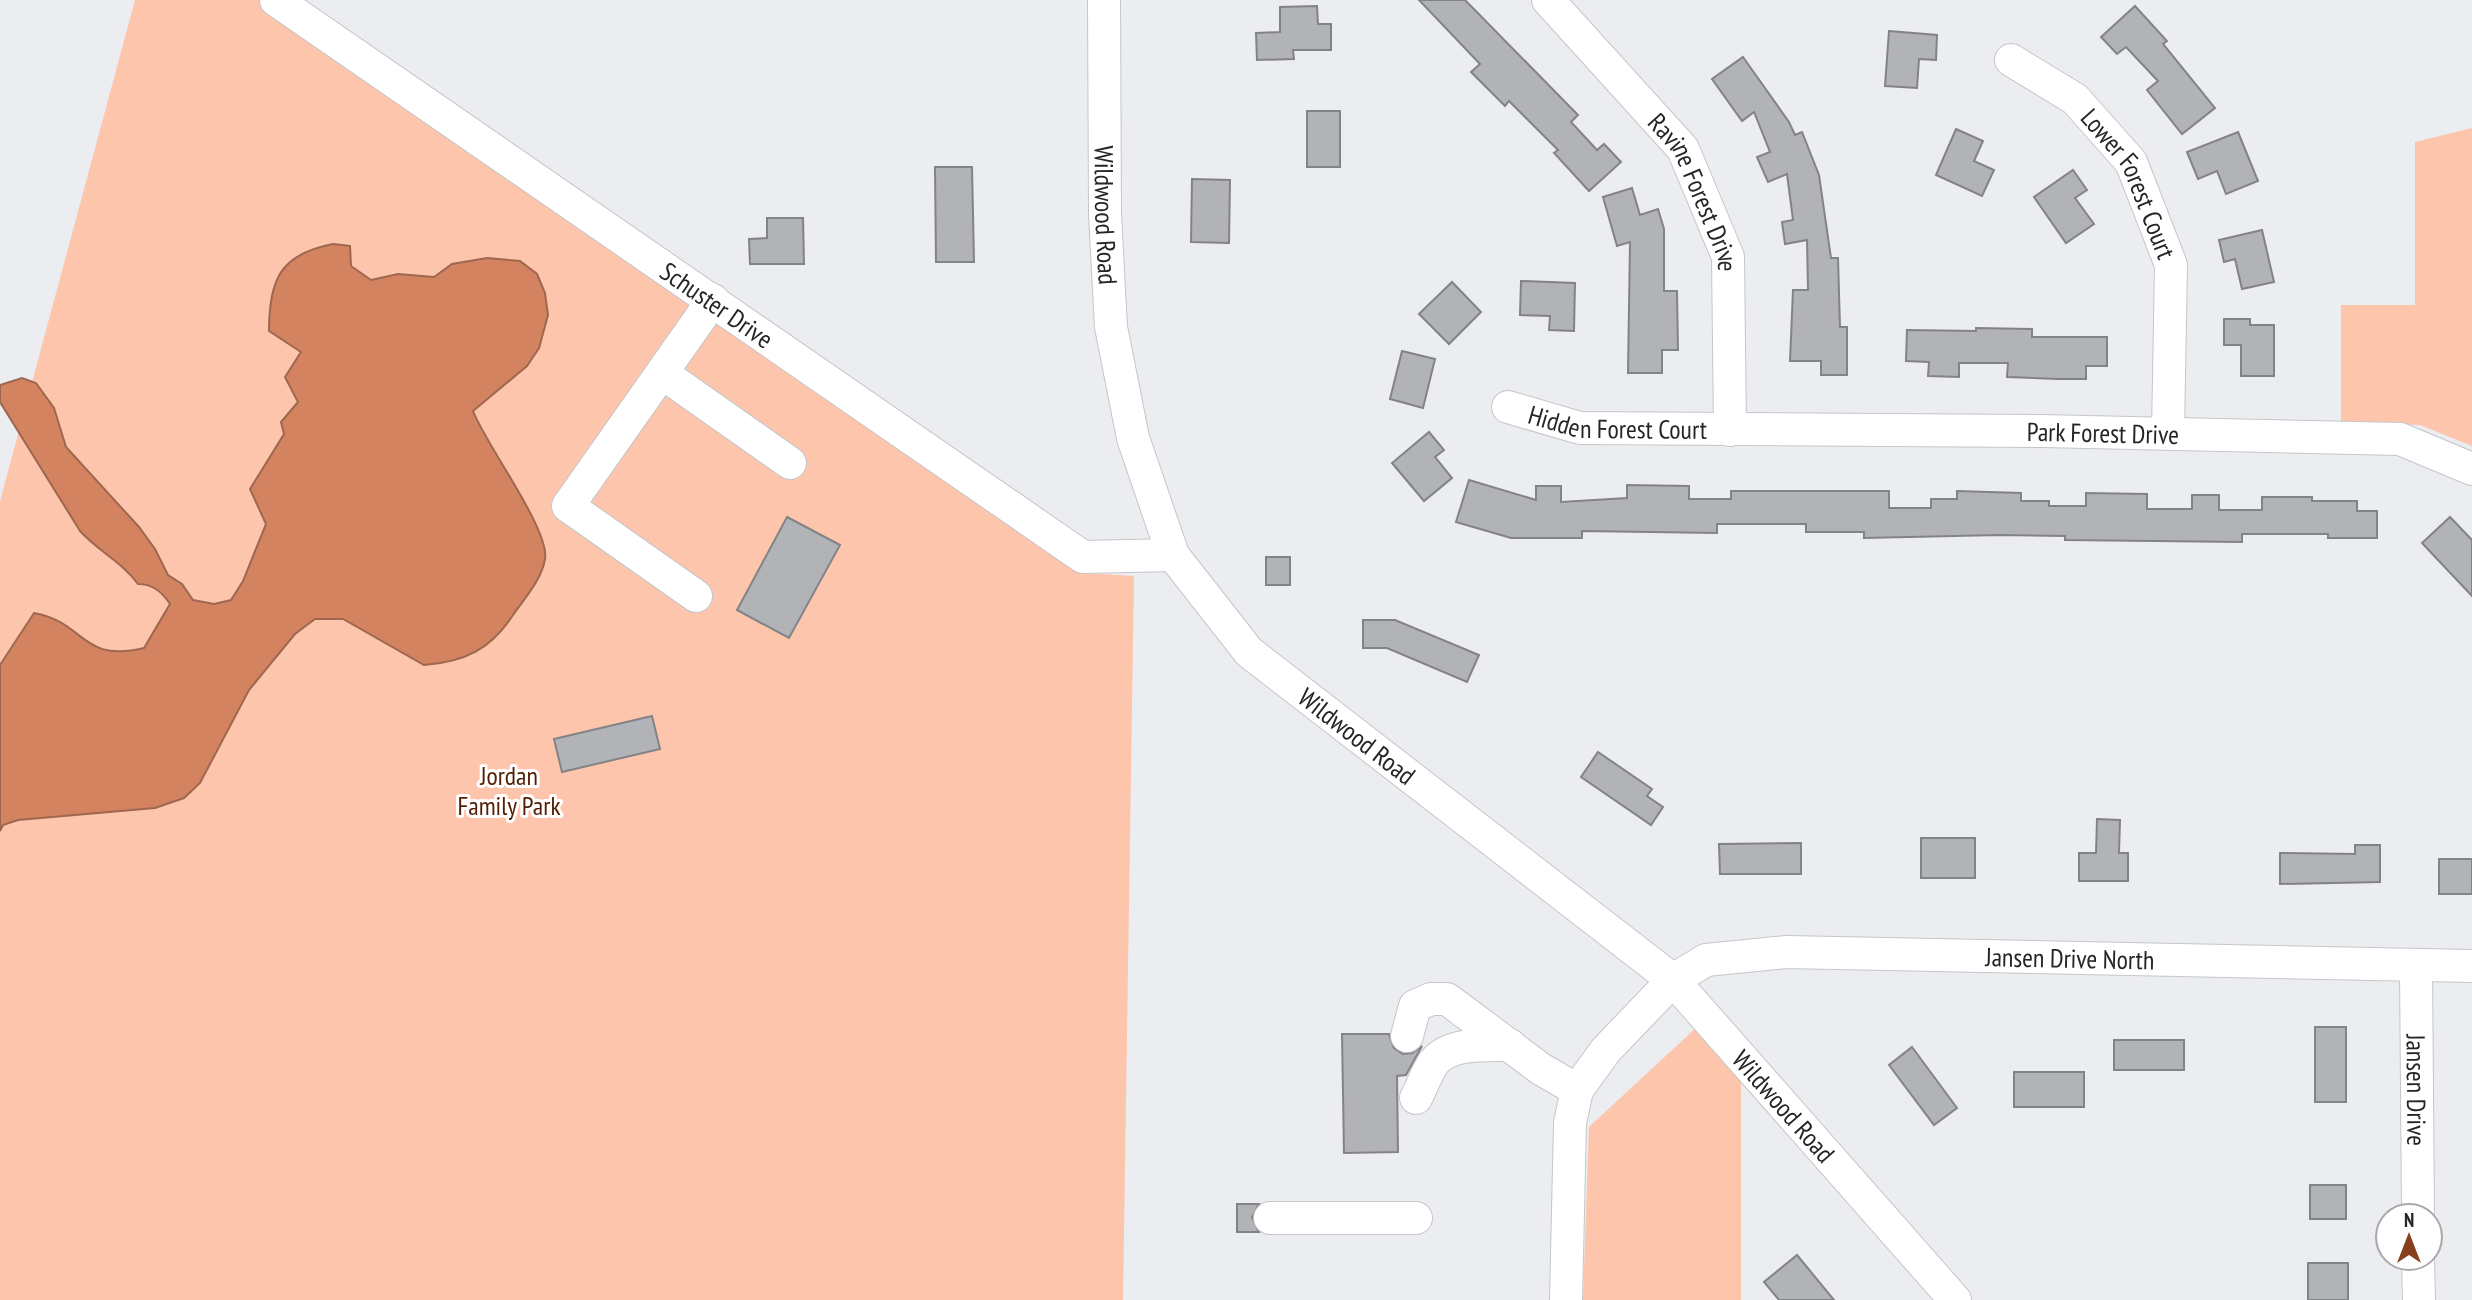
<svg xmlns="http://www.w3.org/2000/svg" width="2472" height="1300" font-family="'PT Sans Narrow',sans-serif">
	<rect width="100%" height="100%" fill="#ecedf1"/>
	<g fill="#fec5ad">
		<polygon points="135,0 262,0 1072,569 1086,573 1134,576 1123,1300 0,1300 0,501"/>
		<polygon points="2472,128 2472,446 2420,425 2341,422 2341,305 2415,305 2415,142"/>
		<polygon points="1698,1026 1741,1074 1741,1300 1583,1300 1589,1127"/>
	</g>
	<path fill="#d38360" stroke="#9e674f" stroke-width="2" d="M333,244L350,246L351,266L371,280L398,274L434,277L452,264L487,258L520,261L537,274L545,293L548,315L539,348L527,366L473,411C486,445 550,530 545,559C542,579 524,599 513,615C491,649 465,662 424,665L343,619H315L295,634L249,690L200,783L184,798L155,808L18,820L3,825L0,831V665L34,613C87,623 80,663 144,648L170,604C162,592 153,584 138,584C122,562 98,551 80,531L0,402V385L22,378L36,383L54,408L66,447L139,527L155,549L168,575L182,584L193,600L214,604L231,600L243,581L266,524L250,489L284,434L281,422L298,402L285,377L301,352L269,331C269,280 280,254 333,244Z"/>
	<g fill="#b2b3b7" stroke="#828387" stroke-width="2">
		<polygon points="1419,0 1465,0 1578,115 1571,122 1597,150 1604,144 1621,162 1589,191 1554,153 1558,150 1509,101 1505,106 1471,72 1480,64"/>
		<polygon points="1317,6 1318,24 1331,24 1331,50 1293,50 1294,59 1257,60 1256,33 1280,32 1280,7"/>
		<polygon points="2135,6 2167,41 2163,44 2215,108 2182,134 2147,90 2158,81 2126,47 2117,54 2101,37"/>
		<polygon points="1889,31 1937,35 1936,60 1919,59 1917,88 1885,86"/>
		<polygon points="1743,57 1789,122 1795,135 1802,132 1819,175 1831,258 1838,258 1840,327 1847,327 1847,375 1821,375 1821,361 1790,361 1793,290 1808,290 1807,240 1785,244 1782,222 1793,220 1787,174 1768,182 1757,157 1770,152 1754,112 1742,121 1712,79"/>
		<rect x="1307" y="111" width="33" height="56"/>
		<polygon points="1956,129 1983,141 1974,161 1994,170 1982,196 1936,175"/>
		<polygon points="2238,132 2258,181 2226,194 2217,171 2198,179 2187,152"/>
		<polygon points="935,167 972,167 974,262 936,262"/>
		<polygon points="2073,170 2087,190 2075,198 2094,224 2066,243 2034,197"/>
		<polygon points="1192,179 1230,180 1229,243 1191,242"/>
		<polygon points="1632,188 1640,215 1658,209 1664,229 1664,291 1677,291 1678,350 1662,350 1662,373 1628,373 1630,242 1617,246 1603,197"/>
		<polygon points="767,218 803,218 804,264 750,264 749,239 767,238"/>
		<polygon points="2262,230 2274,282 2242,289 2235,259 2224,262 2219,240"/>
		<polygon points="1521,281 1575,283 1574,331 1549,330 1550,316 1520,315"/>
		<polygon points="1452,282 1481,312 1449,344 1419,314"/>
		<polygon points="2224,319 2250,319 2250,325 2274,325 2274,376 2241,376 2241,345 2224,345"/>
		<polygon points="1976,328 2032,329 2032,337 2107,337 2107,366 2086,366 2086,379 2058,379 2007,377 2008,363 1959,363 1959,377 1928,376 1929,362 1906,361 1907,330 1976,331"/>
		<polygon points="1402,351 1435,359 1423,408 1390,399"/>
		<polygon points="1429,432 1444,450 1435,457 1452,478 1424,501 1392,463"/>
		<polygon points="1469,480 1536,500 1536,486 1561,486 1561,502 1627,498 1627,485 1689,486 1689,499 1731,499 1731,491 1889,491 1889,508 1931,508 1931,499 1957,499 1957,491 2021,493 2021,501 2049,501 2049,506 2086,506 2086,493 2147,494 2147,509 2192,509 2192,495 2219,495 2219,510 2262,510 2262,497 2312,497 2312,501 2357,501 2357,511 2377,511 2377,538 2328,538 2328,534 2242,534 2242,542 2065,540 2065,536 1999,535 1864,538 1864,532 1806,532 1806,524 1717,524 1717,533 1582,531 1582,538 1511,538 1456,522"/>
		<polygon points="787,517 840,545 789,638 737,610"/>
		<polygon points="2450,517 2472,540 2472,596 2422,543"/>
		<rect x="1266" y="557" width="24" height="28"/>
		<polygon points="1363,620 1395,620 1479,655 1467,682 1387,648 1363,648"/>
		<polygon points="652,716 660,749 562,772 554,739"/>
		<polygon points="1598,752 1652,789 1647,796 1663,807 1651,825 1581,777"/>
		<polygon points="2097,819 2120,820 2119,853 2128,853 2128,881 2079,881 2079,853 2096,853"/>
		<rect x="1921" y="838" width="54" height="40"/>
		<polygon points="1801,843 1801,874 1720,874 1719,844"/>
		<polygon points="2355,845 2380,845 2380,882 2280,884 2280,853 2355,854"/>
		<rect x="2439" y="859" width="33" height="35"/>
		<rect x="2315" y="1027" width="31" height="75"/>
		<polygon points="1342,1034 1389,1034 1394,1048 1403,1054 1412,1053 1422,1046 1406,1075 1397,1076 1398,1152 1344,1153"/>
		<rect x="2114" y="1040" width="70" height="30"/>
		<polygon points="1912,1047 1957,1108 1934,1125 1889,1065"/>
		<rect x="2014" y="1072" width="70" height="35"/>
		<rect x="2310" y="1185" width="36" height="34"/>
		<polygon points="1237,1204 1259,1204 1252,1217 1259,1232 1237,1232"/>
		<polygon points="1797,1255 1834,1300 1779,1300 1764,1282"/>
		<rect x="2308" y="1263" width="40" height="37"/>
	</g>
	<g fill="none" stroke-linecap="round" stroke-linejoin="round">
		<g stroke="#c4c6c9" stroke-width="34">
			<g id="minor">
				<path id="s1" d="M276,0L1083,557L1173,555"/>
				<path id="s2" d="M1104,0L1105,214L1111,327L1133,438L1173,555L1249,652L1673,980L1955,1300"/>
				<path id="s3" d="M1548,0L1683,149L1728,257L1730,430"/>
				<path id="s4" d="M2011,60L2075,99L2131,162L2171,265L2168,433"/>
				<polyline points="662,373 790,463"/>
				<path id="s5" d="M1508,407L1580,428L2042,431L2400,439L2472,469"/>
				<polyline points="696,596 568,506 713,300"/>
				<path id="s6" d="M2416,966L2418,1216"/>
				<polyline points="1407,1036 1415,1006 1431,999 1447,999 1541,1069 1577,1090"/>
				<path d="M1416,1098C1422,1087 1427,1072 1434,1062C1451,1042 1486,1045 1510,1045"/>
				<polyline points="1270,1218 1416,1218"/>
				<polyline points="2418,1258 2419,1300"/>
				<path id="s7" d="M1566,1300L1570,1123L1577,1090L1606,1050L1673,980L1706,960L1787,952L2472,966"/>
			</g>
		</g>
		<use href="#minor" stroke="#fff" stroke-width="32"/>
	</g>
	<g text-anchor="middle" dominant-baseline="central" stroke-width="6" stroke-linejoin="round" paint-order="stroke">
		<g font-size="26" fill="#242526" stroke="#fff">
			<text stroke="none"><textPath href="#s4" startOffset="177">Lower Forest Court</textPath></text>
			<text stroke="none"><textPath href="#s3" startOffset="245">Ravine Forest Drive</textPath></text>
			<text stroke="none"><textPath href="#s2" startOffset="215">Wildwood Road</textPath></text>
			<text stroke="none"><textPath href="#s1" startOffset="536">Schuster Drive</textPath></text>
			<text stroke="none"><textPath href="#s5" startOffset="112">Hidden Forest Court</textPath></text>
			<text stroke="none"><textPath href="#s5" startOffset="598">Park Forest Drive</textPath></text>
			<text stroke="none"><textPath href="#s2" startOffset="824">Wildwood Road</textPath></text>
			<text stroke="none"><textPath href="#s7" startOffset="760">Jansen Drive North</textPath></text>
			<text stroke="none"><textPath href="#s6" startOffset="124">Jansen Drive</textPath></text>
			<text stroke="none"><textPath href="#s2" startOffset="1391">Wildwood Road</textPath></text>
		</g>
		<g font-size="26" fill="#521f05" stroke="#fff">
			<text x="509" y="775">Jordan<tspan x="509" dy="30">Family Park</tspan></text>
		</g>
	</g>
	<g transform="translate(2409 1237)"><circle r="33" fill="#ffffff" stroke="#a7a8a8" stroke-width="2"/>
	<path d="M0-5L12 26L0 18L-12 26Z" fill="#87401e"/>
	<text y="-10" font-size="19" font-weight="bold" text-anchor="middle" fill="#242526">N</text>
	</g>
</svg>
